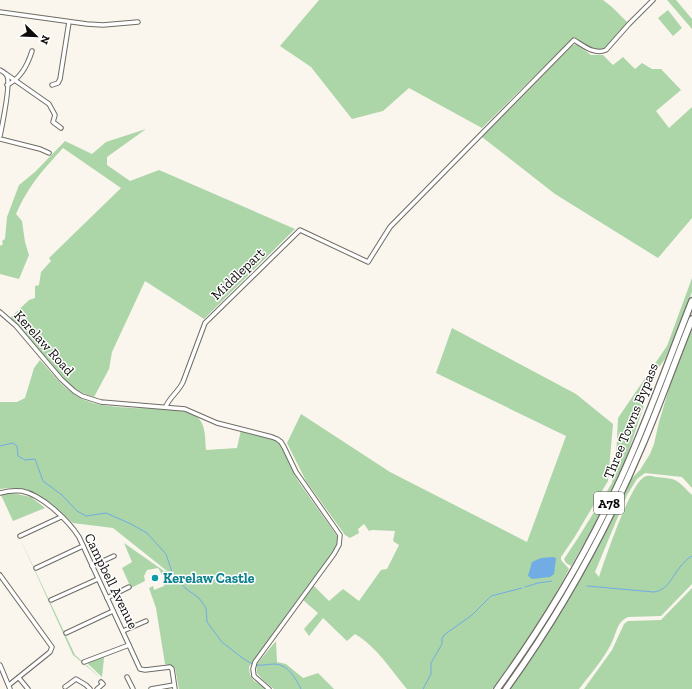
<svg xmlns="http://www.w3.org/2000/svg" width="692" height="689" font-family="'Zilla Slab',serif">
	<rect width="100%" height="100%" fill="#faf6ee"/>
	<g fill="#acd5a8">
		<path d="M319,0H603L612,7L628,23C621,31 608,51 597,50C589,49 581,42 574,37L482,128L409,88L383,111L352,119L311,67L280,46Z"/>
		<polygon points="667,0 676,0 692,19 692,29"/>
		<polygon points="668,10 682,28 673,36 658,18"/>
		<polygon points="576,44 591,55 603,55 613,65 623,57 635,69 642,63 652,69 661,69 681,90 656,111 669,128 692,107 692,218 658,258 555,194 482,137 572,46"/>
		<path d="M146,129L107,157V165L130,181L159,170L295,229L204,319L145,281L112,352L109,369L94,397C89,395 84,394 79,391C52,377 34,339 10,318L29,300L35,298V286L39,285L41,272L51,261L49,258L121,188L63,148C42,171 29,185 16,214L22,221L25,242L29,255L19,279L0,274V246L3,244L2,241L5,239L7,217L19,185L35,172L65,141L92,154L106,142Z"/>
		<polygon points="692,278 692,292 665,359 656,371 644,396 643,408 626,459 590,533 571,566 566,563 564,559 578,538 612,483 616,459 618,418 667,346"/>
		<path d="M452,328L576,394L613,424L608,481L574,538L561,557V560L569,569C547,612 520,651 492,689H407C391,670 377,647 355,634L347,641L323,618L309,636L304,629L318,613L303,600L313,585L329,601L343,589L359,601L381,570L387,569L399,545L393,541L395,531L372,530L369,531L364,524L358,529L359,533L350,538L345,535L306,481L287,443L301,414L390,472L527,542L566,436L436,373Z"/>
		<path d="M692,329V488L682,477L645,473L637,479L627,495L595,572L599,577C605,559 630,485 644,477C648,475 651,476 656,477C678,479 676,479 692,495V584L661,616L628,617C618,621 617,630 613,640C605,658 591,673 579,689H510C558,623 598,552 631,479L640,470L650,454L654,444L659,422L671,382Z"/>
		<path d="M40,360C53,374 64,390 82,399C97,406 117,407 133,408C149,409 190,406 200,420C206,428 205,441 206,450L237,448L241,430L271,438L281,445L298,481L337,536V544L332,554L292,607L249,667C250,682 255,681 266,689H179L175,668L165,664L156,608L149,588L153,586L154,590L164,586L163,576L158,568L147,570L144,576L145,581L131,588L122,568L132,562L124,543L164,571H167L113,528L73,523L53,505L35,493L25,489L9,488L0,489V402H17L25,398L34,368Z"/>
		<polygon points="12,493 31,497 45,508 13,521 1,495"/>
		<polygon points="19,536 75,655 103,680 73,655"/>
		<polygon points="692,588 692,689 584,689 612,650 624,624 628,621 661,620"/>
		<polygon points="276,641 277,662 286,664 303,678 318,673 334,689 274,689 262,679 257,673 256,665"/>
		<polygon points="104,657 104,658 102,677 87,663"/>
	</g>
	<polygon fill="#71ace5" points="553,557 556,558 554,574 550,577 532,579 528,576 532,562 541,558"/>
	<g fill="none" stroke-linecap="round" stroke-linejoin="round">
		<g stroke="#71ace5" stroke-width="1">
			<polyline points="0,446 13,443 17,446 18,456 25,460 35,459 43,481 62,495 77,511 86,516 106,513 131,524 147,533 166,554 172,572 185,588 199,598 206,608 207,622 222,642 241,657 252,664"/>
			<path d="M587,586L654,592C668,590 672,577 680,567C684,562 687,559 692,556"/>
			<polyline points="525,587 538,583 552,581"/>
			<path d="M256,665C262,666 268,664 275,664C289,665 295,678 301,689"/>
			<polyline points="423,689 431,674 431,663 442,644 442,639 444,635 472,615 491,596 522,588"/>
		</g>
		<g stroke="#6f6c65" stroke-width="5.5">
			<g id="minor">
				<polyline points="0,12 87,24 103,25 138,22"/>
				<path d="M0,70C2,71 6,73 7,76C11,83 2,126 0,136"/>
				<polyline points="6,74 49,104 55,115 53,122 61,128"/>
				<path d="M7,85C20,79 28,64 32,51"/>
				<polyline points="52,85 58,83 60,79 69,22"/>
				<polyline points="0,139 40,149 49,153"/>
				<polyline points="0,312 16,326 61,379 74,391 82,396 101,402 185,409 217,423 272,437 277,439 281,442 284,447 296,472 340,535 339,545 334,554 255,662 253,669 254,676 269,689"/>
				<path d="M166,406C170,397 179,391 183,382L205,323L300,230L368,262L390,227L574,40C584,46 594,55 606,50L629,24L653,0"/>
				<path d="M0,493C7,491 14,490 22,491C42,495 68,520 79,537L140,669L145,670L170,667L172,669L175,689"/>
				<polyline points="20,536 61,517"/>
				<polyline points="92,566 114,556"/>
				<polyline points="36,568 83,546"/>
				<polyline points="0,575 52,647 50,652 9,685"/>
				<polyline points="107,598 129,587"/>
				<polyline points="51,600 98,579"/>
				<polyline points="123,631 146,621"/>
				<polyline points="66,633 113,611"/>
				<polyline points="84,662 129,645"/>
				<polyline points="0,665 10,689"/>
				<polyline points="127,677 133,689"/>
				<polyline points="19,678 28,689"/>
				<polyline points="65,687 76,679 86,685 90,689"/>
				<polyline points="97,689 103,684 101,682"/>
				<polyline points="151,689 174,685"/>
			</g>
		</g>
		<g stroke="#6f6c65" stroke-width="8">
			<g id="trunk">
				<path d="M497,689C543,626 583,559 616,489C645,428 667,364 692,301"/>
				<path d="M506,689C560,614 606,531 642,446C660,404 675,361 692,319"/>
			</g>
		</g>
		<use href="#minor" stroke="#fff" stroke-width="3.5"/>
		<use href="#trunk" stroke="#fff" stroke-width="5.5"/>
	</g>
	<circle fill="#0f9aa8" stroke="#fff" stroke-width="1.5" cx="155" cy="578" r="4"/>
	<g text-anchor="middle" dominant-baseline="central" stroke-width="3" stroke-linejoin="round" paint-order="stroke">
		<rect fill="#fff" stroke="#565554" stroke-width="1" x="594" y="492" width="30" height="22" rx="3"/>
		<g font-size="13" font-weight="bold" fill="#0e0c0a">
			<text x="609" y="503">A78</text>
		</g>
		<g font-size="14" fill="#0e0c0a" stroke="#fff">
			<text transform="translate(238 274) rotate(-44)">Middlepart</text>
			<text transform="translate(44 343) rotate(48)">Kerelaw Road</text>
			<text transform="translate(631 421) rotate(-68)">Three Towns Bypass</text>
			<text transform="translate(111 581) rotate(64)">Campbell Avenue</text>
		</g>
		<g font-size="14" font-weight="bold" fill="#0d838f" stroke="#fff" text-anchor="start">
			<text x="163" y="578">Kerelaw Castle</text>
		</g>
	</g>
	<g transform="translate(36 36) rotate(113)" stroke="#ffffff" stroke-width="3" paint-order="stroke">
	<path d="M0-3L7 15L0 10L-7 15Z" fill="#0e0c0a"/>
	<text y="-6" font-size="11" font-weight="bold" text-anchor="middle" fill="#0e0c0a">N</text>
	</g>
</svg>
